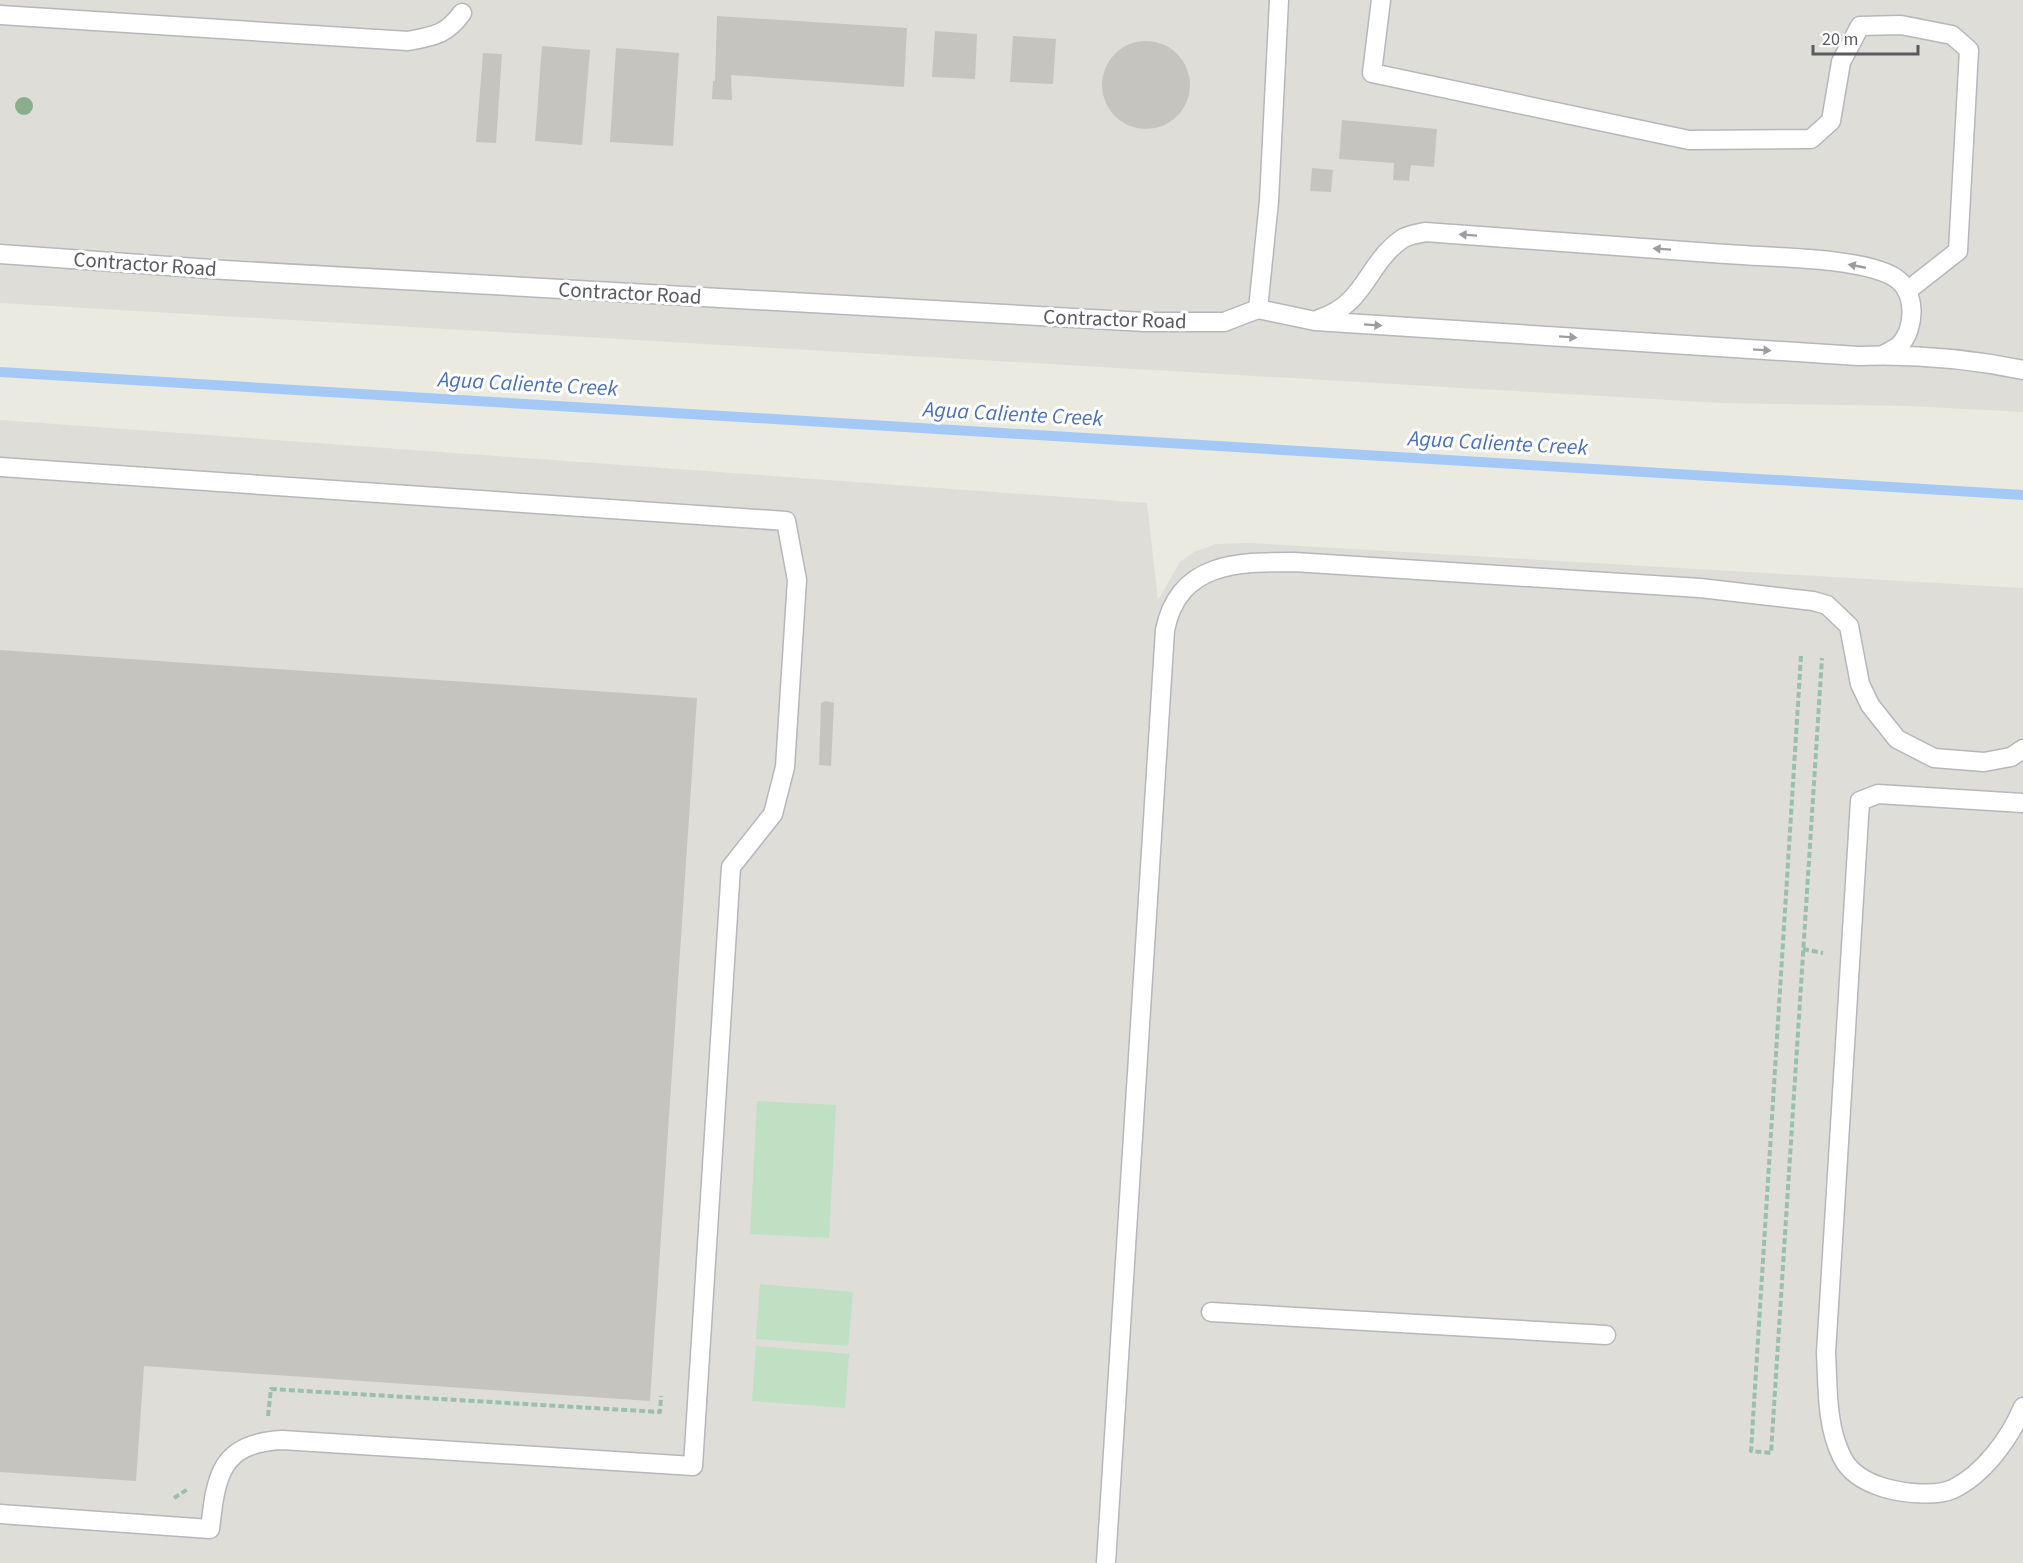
<svg xmlns="http://www.w3.org/2000/svg" width="2023" height="1563" font-family="'Source Sans 3',sans-serif">
	<rect width="100%" height="100%" fill="#ebeae0"/>
	<g fill="#deddd8">
		<polygon points="0,0 2023,0 2023,412 1908,406 1721,403 0,303"/>
		<polygon points="0,420 1147,503 1158,600 1180,562 1194,552 1216,544 1249,543 2023,588 2023,1563 0,1563"/>
	</g>
	<g fill="#bfe0c3">
		<polygon points="757,1101 836,1105 829,1238 750,1234"/>
		<polygon points="760,1284 853,1292 848,1346 756,1339"/>
		<polygon points="756,1346 849,1354 845,1408 752,1401"/>
	</g>
	<g fill="none" stroke-linecap="round" stroke-linejoin="round">
		<polyline stroke="#a5c9f6" stroke-width="10" points="0,372 2023,495"/>
	</g>
	<g fill="#c6c4be">
		<polygon points="717,16 907,28 904,87 731,75 732,100 712,99 713,81 715,81"/>
		<polygon points="935,31 977,34 975,79 932,77"/>
		<polygon points="1013,36 1056,39 1053,84 1010,82"/>
		<circle cx="1146" cy="85" r="44"/>
		<polygon points="542,46 590,50 582,145 535,141"/>
		<polygon points="616,48 679,53 673,146 610,142"/>
		<polygon points="483,53 502,54 496,143 476,142"/>
		<polygon points="1342,120 1437,129 1434,167 1411,165 1409,181 1393,180 1394,163 1339,159"/>
		<polygon points="1312,168 1333,170 1331,192 1310,191"/>
		<polygon points="0,650 697,698 650,1401 144,1366 136,1481 0,1472"/>
		<polygon points="826,701 834,703 831,766 819,765 821,703"/>
	</g>
	<g fill="none" stroke-linecap="round" stroke-linejoin="round">
		<g stroke="#b6b7bc" stroke-width="21">
			<g id="lane">
				<polyline points="1381,0 1372,73 1689,140 1811,139 1831,121 1841,62 1860,26 1901,25 1952,35 1969,50 1958,251 1907,291"/>
				<path d="M0,15L408,41C434,36 446,35 462,13"/>
				<polyline points="0,254 225,270 1145,322 1224,322 1258,309"/>
				<path d="M1258,309L1315,321L1858,356C1912,354 1970,359 2023,370"/>
				<polyline points="1258,309 1269,201 1279,0"/>
				<path d="M1319,319C1367,303 1366,264 1402,239C1408,235 1417,234 1425,232C1530,240 1636,248 1742,255C1781,258 1862,258 1894,277C1917,291 1916,328 1899,346C1895,349 1888,352 1883,355"/>
				<path d="M0,467L786,521L797,580L785,767L773,814L731,867L693,1466L282,1440C220,1443 216,1476 210,1529L0,1514"/>
				<path d="M2023,803L1878,794L1860,801L1826,1353C1828,1388 1826,1425 1842,1457C1850,1474 1868,1483 1885,1488C1902,1493 1936,1497 1953,1489C1984,1474 2010,1438 2023,1407"/>
				<polyline points="1211,1312 1606,1335"/>
				<path d="M1106,1563L1165,630C1179,562 1237,562 1294,562L1700,588L1813,601L1827,605L1849,626L1860,684L1870,705L1897,739L1934,758L1984,762L2011,757L2023,749"/>
			</g>
		</g>
		<g stroke="#99c0a9" stroke-width="4" stroke-dasharray="6 3" stroke-linecap="butt">
			<polyline points="1801,656 1751,1451 1771,1453 1822,658"/>
			<polyline points="1803,949 1823,953"/>
			<polyline points="268,1416 271,1389 660,1412 661,1396"/>
			<polyline points="174,1498 188,1489"/>
		</g>
		<use href="#lane" stroke="#fff" stroke-width="18"/>
	</g>
	<circle fill="#8aae8b" cx="24" cy="106" r="9"/>
	<defs><path id="oneway-solid" d="M-6-.8H1V-3.2L6.5 0L1 3.2V.8H-6Z" transform="scale(1.5)"/></defs>
	<g fill="#9b9da0">
		<use href="#oneway-solid" transform="translate(1468 235) rotate(-176)"/>
		<use href="#oneway-solid" transform="translate(1662 249) rotate(-176)"/>
		<use href="#oneway-solid" transform="translate(1857 266) rotate(-169)"/>
		<use href="#oneway-solid" transform="translate(1373 325) rotate(4)"/>
		<use href="#oneway-solid" transform="translate(1568 337) rotate(4)"/>
		<use href="#oneway-solid" transform="translate(1762 350) rotate(4)"/>
	</g>
	<g text-anchor="middle" dominant-baseline="central" stroke-width="6" stroke-linejoin="round" paint-order="stroke">
		<g font-size="21" fill="#595b60" stroke="#fff">
			<text transform="translate(145 264) rotate(4)">Contractor Road</text>
			<text transform="translate(630 293) rotate(3)">Contractor Road</text>
			<text transform="translate(1115 319) rotate(2)">Contractor Road</text>
		</g>
		<g font-size="22" font-style="italic" fill="#4b72b6" stroke="#fff">
			<text transform="translate(528 384) rotate(3)">Agua Caliente Creek</text>
			<text transform="translate(1013 414) rotate(3)">Agua Caliente Creek</text>
			<text transform="translate(1498 443) rotate(3)">Agua Caliente Creek</text>
		</g>
	</g>
	<path d="M1813 45v9h105v-9" fill="none" stroke="#595b60" stroke-width="3"/>
	<text x="1822" y="45" font-size="18" fill="#595b60" stroke="#ffffff" stroke-width="4.5" paint-order="stroke">20 m</text>
</svg>
